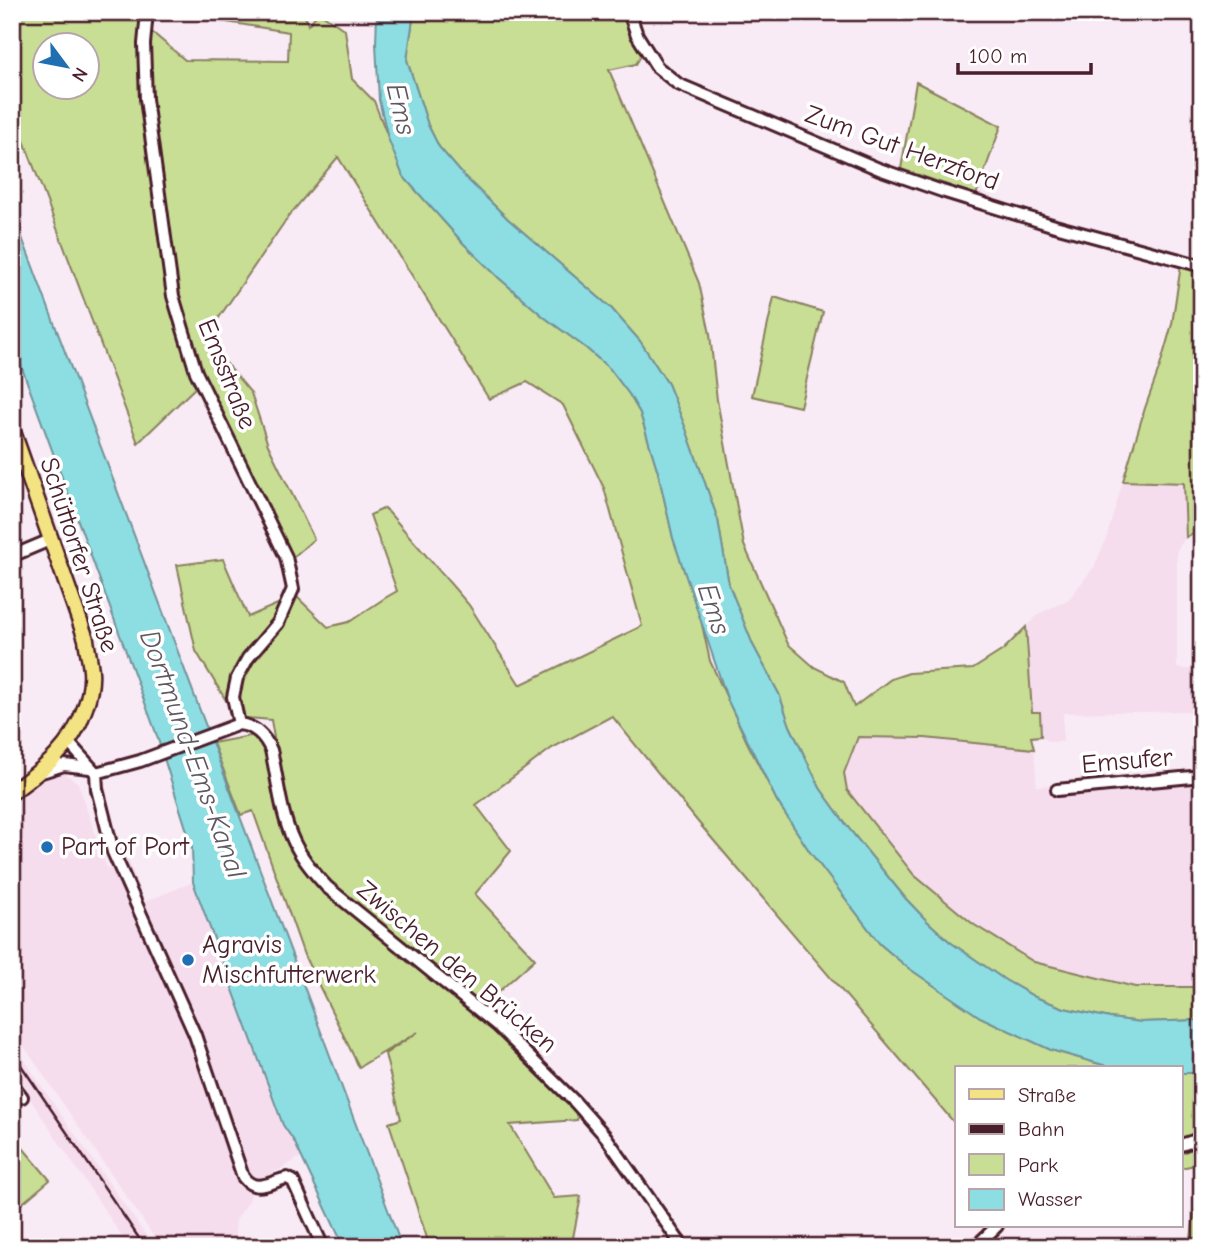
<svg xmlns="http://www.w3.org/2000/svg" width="1214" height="1259" font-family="'Comic Neue',sans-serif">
	<rect width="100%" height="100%" fill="#f9ebf5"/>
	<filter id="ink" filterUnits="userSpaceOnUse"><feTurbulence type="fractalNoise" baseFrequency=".0143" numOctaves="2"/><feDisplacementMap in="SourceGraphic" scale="14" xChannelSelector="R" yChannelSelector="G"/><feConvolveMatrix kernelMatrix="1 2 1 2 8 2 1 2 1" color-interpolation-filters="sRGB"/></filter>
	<g filter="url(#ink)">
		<g fill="#f5ddee">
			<polygon points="1123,481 1185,483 1186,537 1177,550 1177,668 1202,670 1202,711 1063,713 1063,742 1049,742 1041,736 1040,712 1032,712 1026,627 1040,613 1068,600 1094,567 1106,539"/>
			<polygon points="858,737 925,738 1034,749 1037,786 1057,785 1057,795 1202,782 1202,987 1135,987 1033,962 972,924 914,875 847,790 844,773"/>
			<polygon points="61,771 78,783 107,869 128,858 144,902 193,882 283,1125 294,1141 301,1157 254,1184 249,1201 236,1220 235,1234 239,1247 161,1247 12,1029 12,803 46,777"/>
			<polygon points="12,1041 51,1100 154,1247 129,1247 12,1072"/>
		</g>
		<g fill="#c8de94" stroke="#897e60" stroke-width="2" fill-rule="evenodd">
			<path d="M12,12H147L146,27L185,60L288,61L289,32L164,12H304L308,25L319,12L345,30L352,79L374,101L403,176L464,244L499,278L544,317L586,348L610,369L629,394L640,413L658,472L673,538L701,620L710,661L747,742L777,801L810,852L880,944L907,967L980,1017L1051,1050L1114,1068H957V1126L698,822L612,716L552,748L476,805L511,851L475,894L535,959L486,1003L471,1009L579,1113L577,1120L510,1125L554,1198L581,1196L573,1238L563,1247H430L389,1123L401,1119L385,1054L418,1032L359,1067L304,955L253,811L241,815L213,743L255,735L266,751L283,791L271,720L236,717L196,651L177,565L223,559L248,617L296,596L328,627L349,622L385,598L397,591L370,515L385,508L469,605L520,685L642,626L604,488L563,405L527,382L489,399L338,157L288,217L205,338L251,393L268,445L314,539L290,560L201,382L138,443L12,109ZM46,46H88V88H46Z"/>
			<polygon points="414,12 622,12 630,33 642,54 636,64 609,70 699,283 710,334 717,400 744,545 788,644 814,667 844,682 854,707 891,679 909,673 973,669 1003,650 1026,627 1032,712 1040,712 1041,736 1031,737 1034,749 925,738 858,737 844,773 847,790 914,875 973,924 1034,962 1135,987 1202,987 1202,1020 1141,1022 1110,1018 1064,1008 1035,997 1005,980 950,942 927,921 906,899 850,830 820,788 790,726 779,694 753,645 729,585 718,520 686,429 668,384 640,341 611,308 508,219 464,176 439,147 428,125 407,60"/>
			<polygon points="916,82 1001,126 976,195 901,169"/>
			<polygon points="1181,265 1202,271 1202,335 1196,350 1202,353 1202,528 1186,537 1184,483 1123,481 1145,408 1160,366 1172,324"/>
			<polygon points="774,297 823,312 800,407 752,396"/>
			<polygon points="1181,1073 1202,1073 1202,1131 1181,1141"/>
			<polygon points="12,1135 50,1180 12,1212"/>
			<polygon points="1193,1149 1202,1150 1202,1247 1190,1247 1195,1207 1195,1165 1181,1168 1181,1153"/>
		</g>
		<g fill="#8ddee3" stroke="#729299" stroke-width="2">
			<polygon points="377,12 414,12 407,60 428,125 439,147 464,176 508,219 611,308 640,341 668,384 686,429 718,520 729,585 753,645 779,694 790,726 820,788 850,830 906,899 927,921 950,942 1005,980 1035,997 1064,1008 1110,1018 1141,1022 1202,1020 1202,1073 1181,1073 1181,1068 1114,1068 1051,1050 980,1017 949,996 907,967 880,944 861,919 810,852 777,801 728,701 673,538 658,472 640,413 629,394 610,369 586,348 544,317 499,278 464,244 403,176 388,138 379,100 376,44"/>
			<polygon points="12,211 402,1247 344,1247 294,1141 283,1125 193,882 192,847 156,733 12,341"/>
		</g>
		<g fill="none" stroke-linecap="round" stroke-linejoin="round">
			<g stroke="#4a1f2b" stroke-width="16">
				<g id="minor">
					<polyline points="147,12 144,44 146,99 173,296 196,372 286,557 293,589 278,623 248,658 237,678 233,697 239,724"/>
					<polyline points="629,12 637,35 657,67 678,84 879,169 942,191 1055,226 1202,266"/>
					<polyline points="12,556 50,540"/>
					<path d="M69,743L96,773L97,789L113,852L195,1035L243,1177C256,1194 270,1182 287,1178L293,1181L323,1247"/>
					<polyline points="42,772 64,765 90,768"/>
					<path d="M96,773L140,761L239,724C255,726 264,735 271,750C278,780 280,813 294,842C302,859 314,873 327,887L498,1026L575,1102L606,1137L683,1247"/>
					<polyline points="1057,790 1202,776"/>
					<polyline points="12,1084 22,1097"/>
					<polyline points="1181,1145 1202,1138"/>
					<polyline points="975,1247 997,1226"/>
				</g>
			</g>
			<g stroke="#4a1f2b" stroke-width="19">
				<path id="major" d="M12,429L86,639C87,649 90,660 91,671C92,683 89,697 85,708C72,748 45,768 12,792"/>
			</g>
			<use href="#minor" stroke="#fff" stroke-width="10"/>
			<use href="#major" stroke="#f4e382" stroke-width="14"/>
			<polyline stroke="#4a1f2b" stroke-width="2.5" points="12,1052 145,1247"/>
		</g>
	</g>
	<g fill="#1f6fb2" stroke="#fff" stroke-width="2.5">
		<circle cx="47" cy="847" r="7"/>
		<circle cx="188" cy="960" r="7"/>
	</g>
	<g text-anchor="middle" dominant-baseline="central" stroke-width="7" stroke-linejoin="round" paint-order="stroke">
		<g font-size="26" fill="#4a1f2b" stroke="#fff">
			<text transform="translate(902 148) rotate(20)">Zum Gut Herzford</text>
			<text transform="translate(227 374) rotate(68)">Emsstraße</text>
			<text transform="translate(79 555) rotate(72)">Schüttorfer Straße</text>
			<text transform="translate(1127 761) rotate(-5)">Emsufer</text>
			<text transform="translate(457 967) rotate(40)">Zwischen den Brücken</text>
		</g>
		<g font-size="26" fill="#4a1f2b" stroke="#fff" text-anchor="start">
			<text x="61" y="847">Part of Port</text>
			<text x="202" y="945">Agravis<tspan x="202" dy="30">Mischfutterwerk</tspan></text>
		</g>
		<g font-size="28" font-style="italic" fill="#5e5862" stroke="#fff">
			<text transform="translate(401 109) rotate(77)">Ems</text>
			<text transform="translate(714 609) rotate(72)">Ems</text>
			<text transform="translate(193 754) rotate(70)">Dortmund-Ems-Kanal</text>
		</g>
	</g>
	<rect width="1214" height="1259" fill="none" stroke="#fff" stroke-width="42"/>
	<rect x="21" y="21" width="1172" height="1217" fill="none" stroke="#4a1f2b" stroke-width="2.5" filter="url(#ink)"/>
	<rect x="955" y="1066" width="228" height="161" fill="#ffffff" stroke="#b7a5aa" stroke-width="2"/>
	<rect x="969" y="1089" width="35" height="10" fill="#f4e382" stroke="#b7a5aa" stroke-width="2"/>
	<text x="1018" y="1102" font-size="21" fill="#4a1f2b">Straße</text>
	<rect x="969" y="1124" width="35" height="10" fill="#4a1f2b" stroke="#b7a5aa" stroke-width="2"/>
	<text x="1018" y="1136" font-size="21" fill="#4a1f2b">Bahn</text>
	<rect x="969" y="1154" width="35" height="21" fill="#c8de94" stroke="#b7a5aa" stroke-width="2"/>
	<text x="1018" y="1172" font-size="21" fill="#4a1f2b">Park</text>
	<rect x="969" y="1189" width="35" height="21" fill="#8ddee3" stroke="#b7a5aa" stroke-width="2"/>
	<text x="1018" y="1206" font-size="21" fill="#4a1f2b">Wasser</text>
	<g transform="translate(66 66) rotate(122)"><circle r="33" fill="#ffffff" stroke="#b7a5aa" stroke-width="2"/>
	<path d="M0-5L12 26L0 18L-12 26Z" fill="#1f6fb2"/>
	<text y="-10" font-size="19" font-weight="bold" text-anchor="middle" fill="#4a1f2b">N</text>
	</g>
	<path d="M958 63v10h133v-10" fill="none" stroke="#4a1f2b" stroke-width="3.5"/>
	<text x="969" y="63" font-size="21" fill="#4a1f2b" stroke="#ffffff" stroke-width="5" paint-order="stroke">100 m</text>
</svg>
